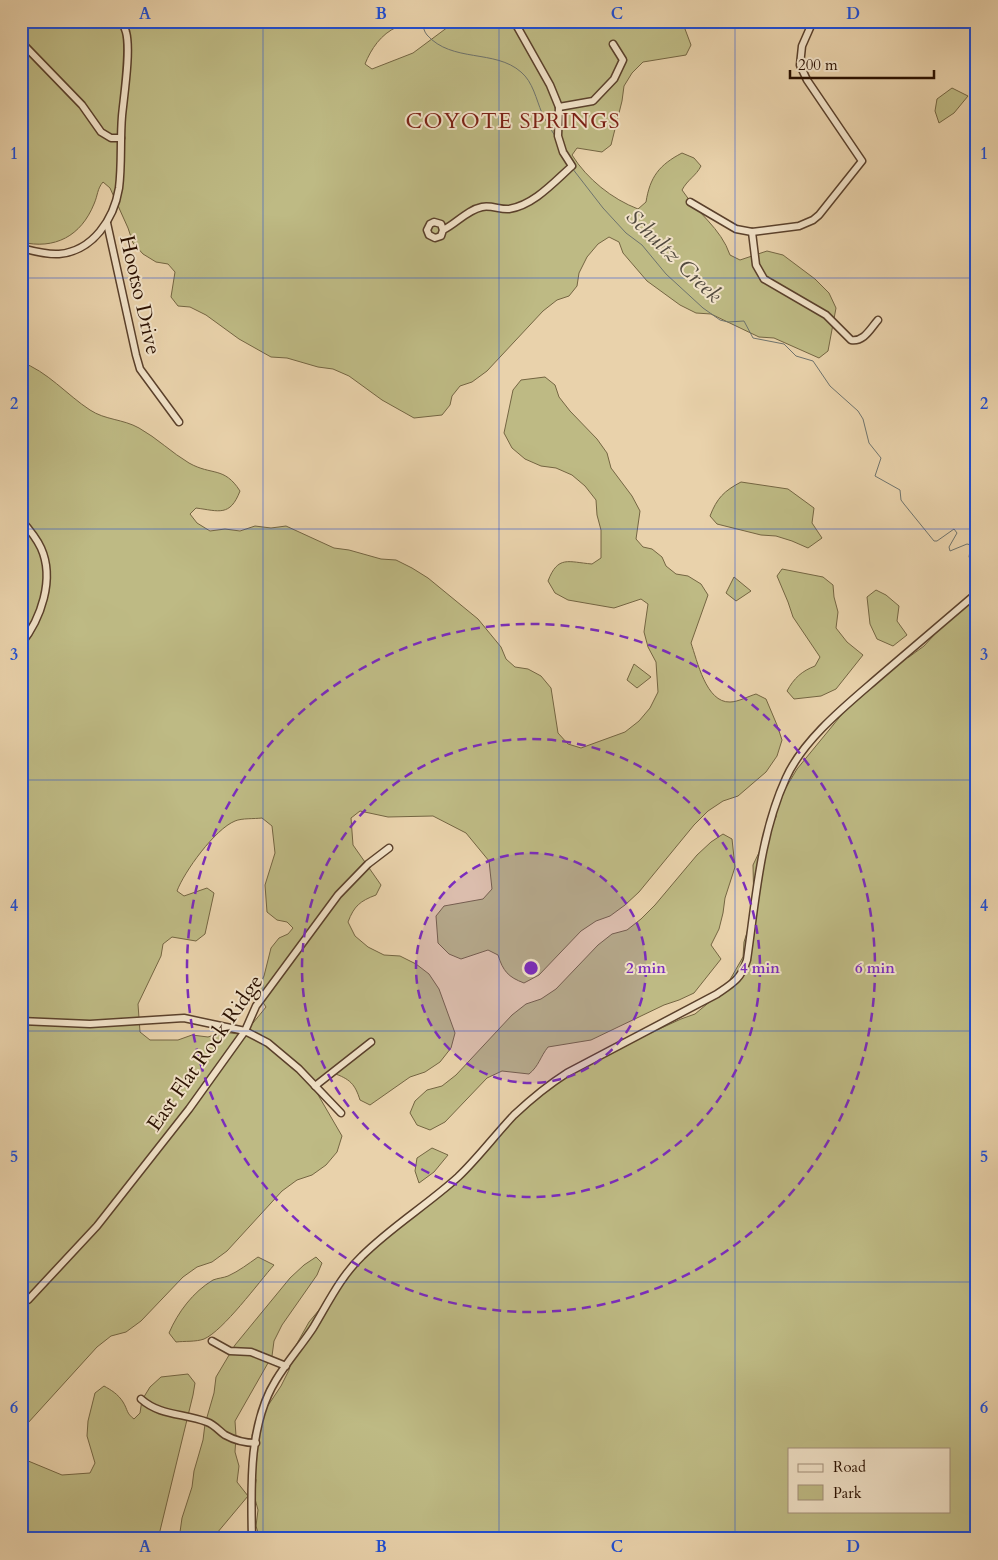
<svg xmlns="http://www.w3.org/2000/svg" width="998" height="1560" font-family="Cardo,serif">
	<rect width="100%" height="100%" fill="#e9d2ab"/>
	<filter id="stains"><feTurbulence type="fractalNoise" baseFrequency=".004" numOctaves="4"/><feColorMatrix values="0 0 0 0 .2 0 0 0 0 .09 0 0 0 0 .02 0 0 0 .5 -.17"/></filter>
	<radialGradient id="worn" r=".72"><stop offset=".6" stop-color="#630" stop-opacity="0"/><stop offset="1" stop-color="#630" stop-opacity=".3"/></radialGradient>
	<g fill="#beba84" stroke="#746542" fill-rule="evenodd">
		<path d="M21,21H412C407,24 402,25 397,27C381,34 371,49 365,64L372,69L413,53L456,21H682L691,45L686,55L643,62L632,73L624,86L622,101L611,145L602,152L577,148L572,155C587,179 612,199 638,209L646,202C650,177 659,165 682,153L694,158L701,166C696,176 688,179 682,190C697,213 721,228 730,255L740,260L767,251L783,255L815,279L829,293L836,308L828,351L819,358L774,338L759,337L711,314L696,313L680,305L647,281L623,253L619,242L609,237L598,244L587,257L579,273L577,286L569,296L557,300L543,311L487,371L472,382L460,386L452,396L450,405L442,415L414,418L382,400L349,376L333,369L318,367L287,358L271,357L239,339L206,315L190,307L178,306L171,297L175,272L168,264L156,262L143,254L133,243L128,228L110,188L103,182C97,189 98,195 94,204C81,236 55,250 21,242Z"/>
		<polygon points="952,88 968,96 954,113 939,123 935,111 937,99"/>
		<path d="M21,362C47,371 67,395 90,410C105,420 123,419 139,428C157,438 172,453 189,463C212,476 224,466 240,491C230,517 219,511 196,508L190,514L197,523L210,531L225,529L240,531L255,526L271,528L286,526L334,548L349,550L381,559L396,560L412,568L428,578L478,619L501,647L506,659L515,667L528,669L541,676L551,688L558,733L568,744L581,748L625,732L639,721L650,708L658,692L656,662L648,647L644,632L648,604L641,599L614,608L568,600L555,593L548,581C558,555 568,562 592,564L601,558V530L597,515L596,500L585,486L572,475L556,468L541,466L525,459L512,448L504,433L513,390L521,380L545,377L555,385L559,397L570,411L597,439L607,453L611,468L632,496L640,511L636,539L643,547L652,549L662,557L666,566L676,574L688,576L701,584L708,595L691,643C697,660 706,703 730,702C738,702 749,696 756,694L766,699L777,725L782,740L777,756L766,772L738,796L723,801L708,811L694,825L639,892L625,905L610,916L596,921L581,931L539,975L524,983C508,977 503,971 498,955L488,950L461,959L449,954L438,943L436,916L444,906L483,899L492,889L489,861L466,833L433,816L388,817L360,811L351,818L353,845L381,885L376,895C360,901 354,906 348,922L355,936L368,947L384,955L400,956L416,964L429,974L439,989L455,1033L451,1048L440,1062L425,1072L410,1077L370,1105L360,1100C355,1084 350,1079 333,1073L322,1080L317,1093L342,1136L337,1152L326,1165L312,1175L297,1180L282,1191L227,1251L212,1262L197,1267L183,1277L141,1321L126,1332L111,1336L97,1347L27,1424L21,1429ZM262,818L272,826L275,853L265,885L267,912L277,920L287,922L293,928L288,934L279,938L271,948L264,976L256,992L266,1007L253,1023L238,1034L223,1032L208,1037L192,1035L178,1040H150L140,1032L138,1004L161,956L163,944L172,937L196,941L205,934L214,893L207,888L184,896L177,891C184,872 215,829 235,821C242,818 254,819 262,818Z"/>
		<path d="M741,482L788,489L814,508L812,523L822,538L808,548L792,541L776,536L761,535L717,524L710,516C717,498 724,491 741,482Z"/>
		<path d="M782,569L823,577L833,585L834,597L838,612L836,628L847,642L863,655L836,689L821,696L794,699L787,691C794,678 802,671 815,666L820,657L793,617L788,602L777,576Z"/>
		<polygon points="734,577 751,591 736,601 726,593"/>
		<path d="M977,588V1539H260L256,1526L258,1510L254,1495L256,1480L251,1465L253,1450L252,1435L259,1419L281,1386L289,1370L291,1354L309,1322L378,1239L450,1186L506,1119L520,1105L534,1095L549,1090L592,1058L607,1053L681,1019L695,1014L724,990L743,957L744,942L754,910L753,865L776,817L778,801L797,769L866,685L894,661L909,657L924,646ZM789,1449H949V1511H789Z"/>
		<polygon points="876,590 886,595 899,606 897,621 907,635 893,646 877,639 870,624 867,597"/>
		<polygon points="634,664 651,677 637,688 627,680"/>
		<path d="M723,834L732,839L735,867L725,898L723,913L719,929L711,945L721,959L694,993L679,1000L664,1005L591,1040L548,1047C540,1057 539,1066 529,1074L502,1071L487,1078L445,1122L430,1130L417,1125L410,1113L415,1101L427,1090L442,1086L456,1075L512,1015L526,1004L541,999L556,989L598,945L612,934L627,930L641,919L655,905L697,855L711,842Z"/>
		<polygon points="432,1148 448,1155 434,1172 419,1183 415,1171 417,1158"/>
		<path d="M258,1257L274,1265C259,1282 223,1331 204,1339C196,1342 184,1341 176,1342L169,1333C178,1312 193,1292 213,1280C218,1278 223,1278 228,1276C239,1271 248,1264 258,1257Z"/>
		<polygon points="316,1257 322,1263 317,1275 282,1325 274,1341 272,1356 235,1421 236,1436 235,1452 239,1466 237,1482 248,1496 212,1539 179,1539 182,1518 192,1487 194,1471 203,1440 205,1424 214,1393 216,1377 235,1345 290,1278 304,1265"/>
		<path d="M188,1374L195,1383L193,1395L158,1539H21V1458L62,1475L90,1473L95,1463L87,1436L88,1421L95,1393L104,1386C111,1390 118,1394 123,1402C128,1410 126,1413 134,1419L140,1413L142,1400L150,1387L161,1377Z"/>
	</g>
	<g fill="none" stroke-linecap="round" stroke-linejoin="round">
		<g stroke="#6e736d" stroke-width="1">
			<path d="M421,21C423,25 424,32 427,35C452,63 495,49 521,72C533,82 536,99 542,113C546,121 550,128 555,136"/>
			<polyline points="572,168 603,208 626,233 642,245 666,274 703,308 720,320 728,322 744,321 753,338 784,344 796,356 813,361 830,386 858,411 863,419 869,443 881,458 875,476 900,490 901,500 904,504 934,541 937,541 954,529 957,533 949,547 950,551 967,544 971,545 969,557 977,568"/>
		</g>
		<g stroke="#5a402b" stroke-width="9">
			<g id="minor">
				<polyline points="21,42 82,105 101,132 111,138 121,138"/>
				<polyline points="559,107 593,101 614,79 623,60 613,44"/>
				<polyline points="690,202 736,229 752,232 799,226 813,220 819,215 862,161 807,80 800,65 802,46 813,21"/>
				<polyline points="107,223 136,355 140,369 179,422"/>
				<path d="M443,230L441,236L435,238L429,235L427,230L430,224L434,222L441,224L443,230C457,223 467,210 482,207C491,205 501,210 509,209C534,205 554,182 572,166L563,152L558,136L559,107L550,85L514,21"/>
				<path d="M752,232L756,265L764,279L826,315L851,340C864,342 870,329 878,320"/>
				<path d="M21,248C33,251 46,255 59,254C93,251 114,219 119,188C122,165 120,140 122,116C124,95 131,50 126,32C125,28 123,24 121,21"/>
				<path d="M21,520C29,529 36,537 41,548C55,579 41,619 21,644"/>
				<polyline points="21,1021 90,1024 184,1018 245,1031 268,1043 299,1069 341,1113"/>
				<polyline points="315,1086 371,1042"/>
				<polyline points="28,1300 97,1226 189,1109 245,1031 256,1006 338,895 368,864 389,848"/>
				<polyline points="212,1341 230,1351 251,1352 286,1366"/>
				<path d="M141,1399C160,1416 184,1413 207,1422C215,1425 219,1431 225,1435C234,1440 246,1443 256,1443"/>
				<path d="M21,1408C26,1413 25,1417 21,1422"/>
				<path d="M252,1539C251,1488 248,1425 276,1380C287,1362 301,1346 313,1328C328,1303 341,1276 362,1256C391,1227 427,1205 458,1177C478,1158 495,1135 514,1115C530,1100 548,1085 567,1073L717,994C733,983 741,979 747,960C756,898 760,835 786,778C804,738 849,703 881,675C913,648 945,620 977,593"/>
			</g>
		</g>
		<use href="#minor" stroke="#f1e2c8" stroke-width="6"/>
	</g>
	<path fill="none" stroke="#1d4ed8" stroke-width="1" stroke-opacity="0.55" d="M263,21V1539M499,21V1539M735,21V1539M21,278H977M21,529H977M21,780H977M21,1031H977M21,1282H977"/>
	<circle cx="531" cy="968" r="115" fill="#7b2cbf" fill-opacity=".12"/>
	<g fill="none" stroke="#7b2cbf" stroke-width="2.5" stroke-dasharray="9 6">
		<circle cx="531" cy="968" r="115"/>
		<circle cx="531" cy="968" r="229"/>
		<circle cx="531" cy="968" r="344"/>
	</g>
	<g text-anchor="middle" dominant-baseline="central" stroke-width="4" stroke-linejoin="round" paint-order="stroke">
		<g font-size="21" fill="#2a1000" stroke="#f1e2c8">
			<text transform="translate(140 295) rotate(77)">Hootso Drive</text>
			<text transform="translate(205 1053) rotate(-55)">East Flat Rock Ridge</text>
		</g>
		<g font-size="22" letter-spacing="1" fill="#7a1f14" stroke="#f1e2c8">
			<text x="513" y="121">COYOTE SPRINGS</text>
		</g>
		<g font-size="22" font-style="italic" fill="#524a3f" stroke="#f1e2c8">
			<text transform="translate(674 256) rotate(44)">Schultz Creek</text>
		</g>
	</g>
	<circle cx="531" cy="968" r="8" fill="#7b2cbf" stroke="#f1e2c8" stroke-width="2.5"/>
	<g font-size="15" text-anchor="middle" font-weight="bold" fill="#7b2cbf" stroke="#f1e2c8" stroke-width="4" stroke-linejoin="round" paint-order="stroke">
		<text x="646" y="973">2 min</text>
		<text x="760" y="973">4 min</text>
		<text x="875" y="973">6 min</text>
	</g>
	<rect width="998" height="1560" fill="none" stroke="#e9d2ab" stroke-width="55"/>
	<rect x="788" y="1448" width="162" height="65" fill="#f1e2c8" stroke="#a18e78"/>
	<rect x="798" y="1464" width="25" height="8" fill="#f1e2c8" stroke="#a18e78"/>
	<text x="833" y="1472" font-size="15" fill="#2a1000">Road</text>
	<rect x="798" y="1485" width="25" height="15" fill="#beba84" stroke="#a18e78"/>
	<text x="833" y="1498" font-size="15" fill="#2a1000">Park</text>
	<path d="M790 70v8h144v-8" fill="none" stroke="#2a1000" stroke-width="2.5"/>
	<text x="798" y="70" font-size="15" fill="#2a1000" stroke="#f1e2c8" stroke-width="4" paint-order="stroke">200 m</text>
	<rect x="28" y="28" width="942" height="1504" fill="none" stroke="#1d4ed8" stroke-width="2"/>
	<g font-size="16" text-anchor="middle" font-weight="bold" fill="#1d4ed8">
		<text x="145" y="19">A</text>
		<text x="381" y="19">B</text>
		<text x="617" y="19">C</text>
		<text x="853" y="19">D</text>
		<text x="14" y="159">1</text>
		<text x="984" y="159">1</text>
		<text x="14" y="409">2</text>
		<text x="984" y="409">2</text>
		<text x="14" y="660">3</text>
		<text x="984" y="660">3</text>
		<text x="14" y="911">4</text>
		<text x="984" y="911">4</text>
		<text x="14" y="1162">5</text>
		<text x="984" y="1162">5</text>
		<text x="14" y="1413">6</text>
		<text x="984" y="1413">6</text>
		<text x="145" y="1552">A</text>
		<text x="381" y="1552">B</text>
		<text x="617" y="1552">C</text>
		<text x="853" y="1552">D</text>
	</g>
	<rect width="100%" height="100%" filter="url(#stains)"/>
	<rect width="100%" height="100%" fill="url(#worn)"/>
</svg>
